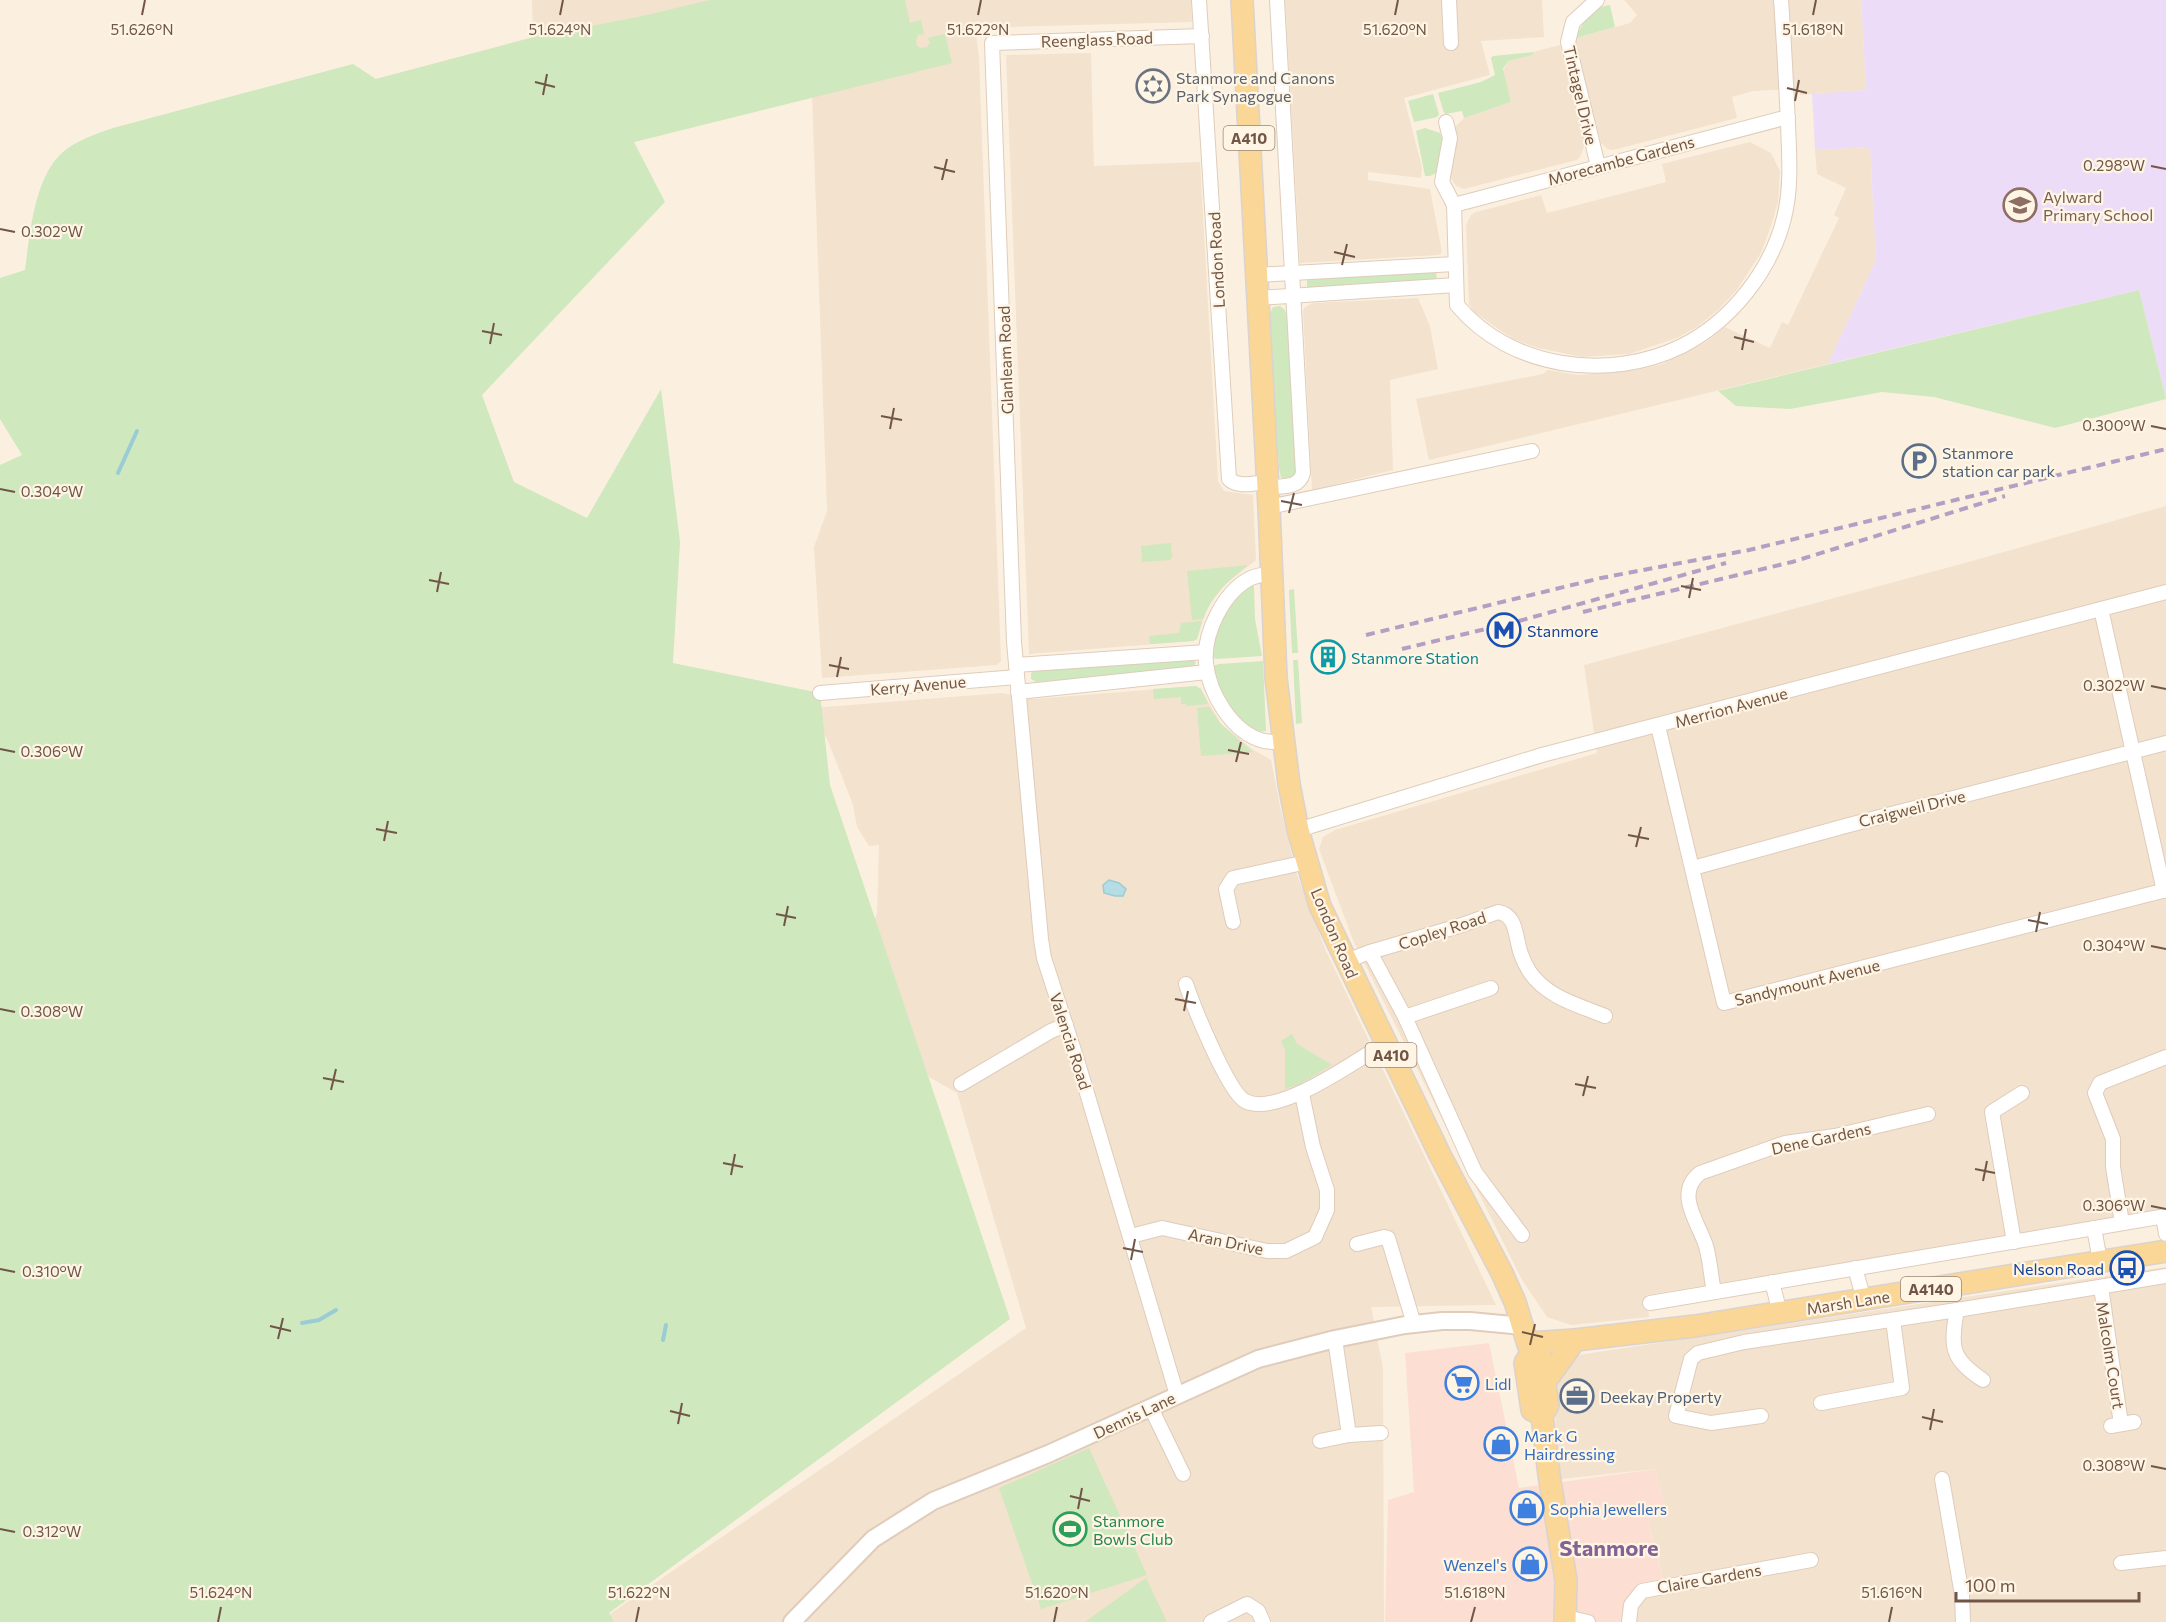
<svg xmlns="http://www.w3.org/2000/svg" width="2166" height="1622" font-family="Commissioner,sans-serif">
	<rect width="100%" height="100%" fill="#fbf0df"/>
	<g fill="#f3e2ce">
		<polygon points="532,0 1191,0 1192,22 975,28 979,56 1001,661 997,665 822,678 814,547 827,511 812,97 634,142 376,79 533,37"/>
		<polygon points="1285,0 1542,0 1544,37 1481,41 1490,75 1404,98 1422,167 1421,178 1368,172 1368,180 1430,189 1442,252 1439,255 1300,263"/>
		<polygon points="1624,0 1861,0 1866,90 1800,95 1799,89 1753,91 1732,97 1737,118 1613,150 1608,149 1601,143 1576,48 1576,38 1630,23 1637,15"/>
		<polygon points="1560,45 1585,144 1580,157 1577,160 1464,189 1456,186 1448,174 1454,128 1464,118 1511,102 1503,71 1508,61 1533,55 1533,52"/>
		<polygon points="1091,53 1094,166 1200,162 1218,481 1224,491 1253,495 1256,560 1225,585 1213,600 1206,612 1197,639 1193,641 1029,654 1006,55"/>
		<polygon points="1750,142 1771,153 1780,171 1778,202 1771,226 1761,253 1736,291 1719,309 1697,327 1677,338 1629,354 1582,357 1538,348 1513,339 1474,312 1469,304 1466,225 1471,215 1476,212 1541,195 1547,213 1666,182 1662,164"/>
		<polygon points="1870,147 1876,260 1828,364 1429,460 1416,399 1543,374 1548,370 1579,375 1637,370 1662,364 1686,353 1706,342 1725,327 1770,348 1782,322 1788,325 1839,218 1834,215 1846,188 1817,174 1815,150"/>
		<polygon points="1418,298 1430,326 1438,369 1390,380 1393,470 1312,490 1303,311 1305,307 1313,303"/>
		<polygon points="2166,506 2166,1211 1646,1295 1649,1317 1571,1325 1547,1317 1522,1280 1353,940 1319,849 1323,837 1335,830 1597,753 1584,665 1965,563"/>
		<polygon points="1196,686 1201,689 1221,724 1252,749 1271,760 1281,811 1297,875 1326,951 1496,1305 1371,1307 1383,1368 1384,1622 611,1622 607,1616 1026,1328 957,1093 910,1066 861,946 877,914 879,845 869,846 857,827 853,805 828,741 812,713 812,708 1002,693 1033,699"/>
		<polygon points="2166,1267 2166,1622 1636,1622 1640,1602 1644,1597 1666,1591 1648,1521 1667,1514 1655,1469 1561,1479 1552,1383 1578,1355"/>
	</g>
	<polygon fill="#fcdfd2" points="1489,1343 1519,1488 1655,1469 1667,1514 1648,1522 1666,1592 1644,1597 1640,1602 1636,1622 1385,1622 1388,1500 1414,1492 1405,1353"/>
	<polygon fill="#eddcf7" points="1861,0 2166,0 2166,399 2139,290 1828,364 1876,260 1870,147 1815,150 1812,94 1866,90"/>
	<g fill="#cfe8be">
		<path d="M710,0H905L910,23L921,20L924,34L918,35L916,40L917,46L921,48L927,47L930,43L928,38L945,34L952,63L634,142L665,202L482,395L514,482L587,518L661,389L680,542L673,663L820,693L830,785L1010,1319L609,1613L614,1622H0V465L22,455L0,419V278L25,270C30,234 34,177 63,152C77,140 96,134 113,128L353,64L376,79L534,37L638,17Z"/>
		<path d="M1610,5L1615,27L1576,38C1580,25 1594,6 1610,5Z"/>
		<polygon points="1533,52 1533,55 1508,61 1503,69 1511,102 1464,118 1462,111 1446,114 1444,113 1438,93 1481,82 1495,75 1491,58 1493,56"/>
		<polygon points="1433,94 1439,114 1437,117 1414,122 1408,101"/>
		<polygon points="1425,128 1440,133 1443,142 1436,173 1430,176 1425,176 1416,131"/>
		<polygon points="1436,271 1437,281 1307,289 1307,279"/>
		<polygon points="2139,290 2166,399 2055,428 1934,397 1882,392 1790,409 1736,406 1718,391"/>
		<polygon points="1280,306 1285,310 1286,314 1290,314 1298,469 1294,477 1285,480 1281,478 1279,468 1270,313 1273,307"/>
		<polygon points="1171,543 1172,557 1170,560 1142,562 1141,546"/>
		<path d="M1248,565C1228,580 1211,596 1203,619L1192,620L1187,571Z"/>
		<path d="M1252,585L1254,586L1255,619L1262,656L1218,659L1212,658C1213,630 1227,599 1252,585Z"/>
		<polygon points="1294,589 1298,653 1292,653 1289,590"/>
		<polygon points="1202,621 1197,639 1193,641 1150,644 1149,636 1179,633 1181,623"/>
		<polygon points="1194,659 1196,663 1192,669 1036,682 1031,679 1031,673 1035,670"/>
		<polygon points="1293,660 1298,660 1302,723 1296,724"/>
		<path d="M1263,661L1266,731C1240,737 1216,686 1213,666L1219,664Z"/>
		<polygon points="1196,686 1201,689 1208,704 1186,706 1186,704 1181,704 1181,697 1154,699 1153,689"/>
		<polygon points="1209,707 1221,724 1253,752 1201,756 1197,708"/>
		<polygon points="1292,1034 1297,1044 1332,1065 1300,1084 1285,1089 1285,1050 1281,1041"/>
		<polygon points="1089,1448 1147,1575 1041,1609 999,1488"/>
		<polygon points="1146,1578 1167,1622 1085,1622"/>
	</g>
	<polygon fill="#b4dde4" stroke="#9bccd5" stroke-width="1.5" points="1109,880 1119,883 1126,889 1123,896 1115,896 1104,893 1103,885"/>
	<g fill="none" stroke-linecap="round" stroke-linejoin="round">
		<g stroke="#9bccd5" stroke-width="4">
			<polyline points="118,473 137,431"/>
			<polyline points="302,1323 319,1320 336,1310"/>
			<polyline points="663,1340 666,1325"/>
		</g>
		<g stroke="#dfccbb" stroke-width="16">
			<g id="minor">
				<path d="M1199,0L1229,479C1238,488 1255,483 1267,482"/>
				<polyline points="1449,0 1451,43"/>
				<polyline points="1597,0 1573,22 1568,42 1598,166"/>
				<path d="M1781,0C1784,41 1786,82 1788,123C1789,155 1792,186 1784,218C1771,271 1731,321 1682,346C1609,382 1510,369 1457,305L1454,205L1788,117"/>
				<polyline points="1446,122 1450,138 1442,182 1454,205"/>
				<polyline points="1256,275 1455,264"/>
				<polyline points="1258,298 1456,285"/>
				<path d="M1268,487C1281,486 1299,489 1303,473L1277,0"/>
				<polyline points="1269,507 1532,451"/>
				<path d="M1272,573C1264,575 1256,575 1249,579C1223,593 1203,634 1206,663C1209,693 1232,733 1264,741C1270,742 1277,742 1283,742"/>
				<polyline points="2101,609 2164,891"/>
				<polyline points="1016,665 1206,652"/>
				<polyline points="1018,692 1207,672"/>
				<polyline points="820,693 1017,677"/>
				<polyline points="1658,726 1724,1003 2166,890"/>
				<polyline points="1298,830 1542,755 2166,592"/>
				<polyline points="1693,868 1849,825 2166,743"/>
				<polyline points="1233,922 1226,889 1233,878 1307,862"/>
				<path d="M1370,952L1459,926L1498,912C1518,915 1515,939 1521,954C1523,960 1526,966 1529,971C1546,997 1578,1005 1605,1016"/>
				<polyline points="1346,961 1370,952 1405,1017 1475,1172 1522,1235"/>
				<path d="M1186,984C1193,1005 1228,1092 1245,1101C1277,1118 1357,1060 1385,1043"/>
				<polyline points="1405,1017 1491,988"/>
				<polyline points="961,1084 1051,1031 1066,1025"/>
				<polyline points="2163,1217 2166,1234"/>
				<polyline points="2122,1223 2113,1167 2113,1139 2095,1093 2100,1083 2166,1057"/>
				<polyline points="2094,1228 2100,1261"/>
				<polyline points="1131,1236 1162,1228 1267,1251 1286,1251 1315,1237 1327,1210 1327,1190 1313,1147 1302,1094"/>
				<polyline points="2014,1242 1992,1112 2022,1093"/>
				<polyline points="1357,1244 1384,1237 1388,1238 1414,1324"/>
				<polyline points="1855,1268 1864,1300"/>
				<polyline points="1772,1282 1780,1313"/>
				<polyline points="2101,1287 2121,1424"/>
				<path d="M1714,1292C1711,1277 1710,1260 1706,1246C1699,1223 1674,1194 1700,1173L1785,1143L1835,1136L1928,1114"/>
				<polyline points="1650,1303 2166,1216"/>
				<path d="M1957,1310C1950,1347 1951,1359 1983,1380"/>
				<polyline points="1335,1339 1349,1435"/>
				<polyline points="1177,1395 1078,1063 1044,958 1041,939 1014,642 992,43 1202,36"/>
				<polyline points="1821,1403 1902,1388 1893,1320"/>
				<polyline points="1151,1408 1183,1474"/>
				<polyline points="1761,1416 1711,1423 1676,1416 1691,1359 1698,1353 1744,1342 1957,1310 2166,1276"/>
				<polyline points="2111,1426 2134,1422"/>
				<polyline points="1320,1441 1349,1435 1381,1433"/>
				<polyline points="1942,1479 1962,1595 1963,1622"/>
				<polyline points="2121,1563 2166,1558"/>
				<polyline points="1566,1617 1588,1622"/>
				<polyline points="1211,1622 1247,1604 1258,1611 1263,1622"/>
				<polyline points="1629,1622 1631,1605 1642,1591 1811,1560"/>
			</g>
		</g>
		<g stroke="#dfccbb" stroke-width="20">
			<polyline id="tertiary" points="792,1622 873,1539 933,1501 1048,1454 1258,1359 1335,1339 1405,1325 1442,1321 1470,1321 1523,1326"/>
		</g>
		<g stroke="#dad3cf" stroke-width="24">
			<g id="primary">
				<polyline points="1242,0 1269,507 1276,678 1289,784 1298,830 1320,906 1440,1155 1502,1273 1515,1302 1531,1354 1525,1363 1532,1410 1542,1415"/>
				<polyline points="1529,1343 1575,1340 1695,1326 2166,1251"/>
				<polyline points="1531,1354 1541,1358 1548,1405 1542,1415 1549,1475 1566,1580 1565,1622"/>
				<polyline points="1545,1382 1575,1340"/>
			</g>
		</g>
		<use href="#minor" stroke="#fff" stroke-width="14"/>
		<use href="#tertiary" stroke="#fff" stroke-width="16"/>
		<use href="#primary" stroke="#fad697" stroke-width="21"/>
		<g stroke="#b39fc3" stroke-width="4" stroke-dasharray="9 6" stroke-linecap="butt">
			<polyline points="1583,612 1792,562 2005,496"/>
			<polyline points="1366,635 1601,578 1749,550 2166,449"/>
			<polyline points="1402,649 1519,621 1726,563"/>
		</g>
	</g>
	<path fill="none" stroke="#715648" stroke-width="2" d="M142,15L145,0M560,15L563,0M978,15L981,0M1395,15L1398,0M1813,15L1816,0M535,82L555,87M1787,88L1807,93M543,95L547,74M1795,101L1799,80M2151,166L2166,169M934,167L955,172M942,180L947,159M0,229L15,232M1334,252L1355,257M1342,265L1347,244M482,331L502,335M1734,337L1754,342M490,344L494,323M1742,350L1746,329M881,416L902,420M2151,426L2166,429M890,429L894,408M0,489L15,492M1281,501L1302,505M1289,513L1294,493M429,580L449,584M1681,586L1701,590M437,592L441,572M1689,598L1693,578M829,665L849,669M837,677L841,657M2151,686L2166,689M0,749L15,752M1228,750L1249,754M1236,762L1241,742M376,829L397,833M1628,835L1649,839M384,841L388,821M1636,847L1641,827M776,914L796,918M2028,920L2048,924M784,926L788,906M2036,932L2040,912M2151,946L2166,949M1175,999L1196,1003M0,1009L15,1012M1184,1011L1188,991M323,1078L344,1082M1575,1084L1596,1088M331,1090L336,1069M1583,1096L1588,1076M723,1163L743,1167M1975,1169L1995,1173M731,1175L735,1154M1983,1181L1987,1161M2151,1206L2166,1209M1123,1248L1143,1252M1131,1260L1135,1239M0,1269L15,1272M270,1326L291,1331M1522,1332L1543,1337M278,1339L283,1318M1530,1345L1535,1324M670,1411L690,1416M1922,1417L1943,1422M678,1424L682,1403M1930,1430L1934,1409M2151,1466L2166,1469M1070,1496L1090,1501M1078,1509L1082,1488M0,1529L15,1532M218,1622L221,1607M636,1622L639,1607M1054,1622L1057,1607M1471,1622L1475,1607M1889,1622L1892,1607"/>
	<defs>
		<g id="synagogue-ring" transform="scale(1.725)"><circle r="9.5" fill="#fff5e4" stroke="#6b7280" stroke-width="1.5"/><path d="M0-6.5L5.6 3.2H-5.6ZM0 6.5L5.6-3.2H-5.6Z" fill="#6b7280"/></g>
		<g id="school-ring" transform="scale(1.725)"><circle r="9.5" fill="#fff5e4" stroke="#8d6e63" stroke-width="1.5"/><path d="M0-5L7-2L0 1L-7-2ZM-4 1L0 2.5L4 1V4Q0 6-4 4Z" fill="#8d6e63"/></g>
		<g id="parking-ring" transform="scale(1.725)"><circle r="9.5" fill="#fff5e4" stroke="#5c6f8a" stroke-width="1.5"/><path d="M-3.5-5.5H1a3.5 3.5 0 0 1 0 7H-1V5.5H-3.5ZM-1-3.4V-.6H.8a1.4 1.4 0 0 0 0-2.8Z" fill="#5c6f8a"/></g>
		<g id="metro-ring" transform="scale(1.725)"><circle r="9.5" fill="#fff5e4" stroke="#1a4fb4" stroke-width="1.5"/><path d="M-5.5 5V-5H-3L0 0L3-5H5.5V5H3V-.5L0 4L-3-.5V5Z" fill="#1a4fb4"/></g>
		<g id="building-ring" transform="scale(1.725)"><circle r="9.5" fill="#fff5e4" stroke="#0f9aa8" stroke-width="1.5"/><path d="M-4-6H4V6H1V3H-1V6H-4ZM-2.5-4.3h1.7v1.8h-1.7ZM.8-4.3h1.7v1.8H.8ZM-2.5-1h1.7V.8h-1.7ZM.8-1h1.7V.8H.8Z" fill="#0f9aa8"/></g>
		<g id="bus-ring" transform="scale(1.725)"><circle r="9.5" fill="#fff5e4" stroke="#1a4fb4" stroke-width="1.5"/><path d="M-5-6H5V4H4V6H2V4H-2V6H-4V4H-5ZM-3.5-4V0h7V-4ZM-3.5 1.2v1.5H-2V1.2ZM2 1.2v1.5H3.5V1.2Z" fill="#1a4fb4"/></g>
		<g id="supermarket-ring" transform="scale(1.725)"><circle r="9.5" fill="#fff5e4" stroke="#3f7fe0" stroke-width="1.5"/><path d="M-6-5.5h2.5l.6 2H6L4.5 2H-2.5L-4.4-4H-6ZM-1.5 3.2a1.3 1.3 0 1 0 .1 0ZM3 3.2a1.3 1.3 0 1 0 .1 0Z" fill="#3f7fe0"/></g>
		<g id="office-ring" transform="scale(1.725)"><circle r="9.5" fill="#fff5e4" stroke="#5c6f8a" stroke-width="1.5"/><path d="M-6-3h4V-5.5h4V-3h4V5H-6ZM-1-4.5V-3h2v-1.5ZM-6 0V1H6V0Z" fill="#5c6f8a"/></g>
		<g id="shop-ring" transform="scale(1.725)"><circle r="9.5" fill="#fff5e4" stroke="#3f7fe0" stroke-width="1.5"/><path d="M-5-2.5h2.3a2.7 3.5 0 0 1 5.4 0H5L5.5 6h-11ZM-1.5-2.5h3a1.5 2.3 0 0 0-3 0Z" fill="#3f7fe0"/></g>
		<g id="stadium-ring" transform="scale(1.725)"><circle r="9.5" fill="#fff5e4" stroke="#2e9e5b" stroke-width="1.5"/><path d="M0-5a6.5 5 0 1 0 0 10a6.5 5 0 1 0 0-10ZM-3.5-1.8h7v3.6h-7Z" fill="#2e9e5b"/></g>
	</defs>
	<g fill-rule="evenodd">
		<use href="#synagogue-ring" x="1153" y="86"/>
		<use href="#school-ring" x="2020" y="205"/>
		<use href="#parking-ring" x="1919" y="461"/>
		<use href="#metro-ring" x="1504" y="630"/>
		<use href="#building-ring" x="1328" y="657"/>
		<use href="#bus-ring" x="2127" y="1268"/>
		<use href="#supermarket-ring" x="1462" y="1383"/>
		<use href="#office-ring" x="1577" y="1396"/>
		<use href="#shop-ring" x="1501" y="1444"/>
		<use href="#shop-ring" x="1527" y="1508"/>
		<use href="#stadium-ring" x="1070" y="1529"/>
		<use href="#shop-ring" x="1530" y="1564"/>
	</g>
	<g text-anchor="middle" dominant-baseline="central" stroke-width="4.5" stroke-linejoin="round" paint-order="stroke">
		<g fill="#fff5e4" stroke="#9c8677" stroke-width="1.5">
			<rect x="1223.5" y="126" width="51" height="24" rx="4.5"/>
			<rect x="1365.5" y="1043" width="51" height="24" rx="4.5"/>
			<rect x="1901" y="1277" width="60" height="24" rx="4.5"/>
		</g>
		<g font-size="15" font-weight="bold" fill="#715648">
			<text x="1249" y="138">A410</text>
			<text x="1391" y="1055">A410</text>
			<text x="1931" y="1289">A4140</text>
		</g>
		<g font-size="16" fill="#715648" stroke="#fff5e4">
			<text transform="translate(1097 39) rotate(-2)">Reenglass Road</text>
			<text transform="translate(1581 95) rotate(77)">Tintagel Drive</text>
			<text transform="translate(1621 160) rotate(-15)">Morecambe Gardens</text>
			<text transform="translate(1216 260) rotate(-93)">London Road</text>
			<text transform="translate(1005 360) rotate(-92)">Glanleam Road</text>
			<text transform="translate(918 685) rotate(-5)">Kerry Avenue</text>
			<text transform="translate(1731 707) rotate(-15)">Merrion Avenue</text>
			<text transform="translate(1912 808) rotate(-14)">Craigweil Drive</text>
			<text transform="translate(1442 930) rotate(-18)">Copley Road</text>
			<text transform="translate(1335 933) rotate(67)">London Road</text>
			<text transform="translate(1807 982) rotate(-14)">Sandymount Avenue</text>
			<text transform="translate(1071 1041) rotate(72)">Valencia Road</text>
			<text transform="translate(1821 1138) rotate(-12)">Dene Gardens</text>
			<text transform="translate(1226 1241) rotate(12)">Aran Drive</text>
			<text transform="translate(1848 1302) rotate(-9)">Marsh Lane</text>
			<text transform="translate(2111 1355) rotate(81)">Malcolm Court</text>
			<text transform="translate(1134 1415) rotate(-25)">Dennis Lane</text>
			<text transform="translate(1709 1578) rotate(-10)">Claire Gardens</text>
		</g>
		<g font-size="16" fill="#5b616d" stroke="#fff5e4" text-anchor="start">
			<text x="1176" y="77">Stanmore and Canons<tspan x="1176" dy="18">Park Synagogue</tspan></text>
		</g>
		<g font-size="16" fill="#785e54" stroke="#fff5e4" text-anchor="start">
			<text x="2043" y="196">Aylward<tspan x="2043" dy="18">Primary School</tspan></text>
		</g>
		<g font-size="16" fill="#4e5e75" stroke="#fff5e4" text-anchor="start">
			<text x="1942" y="452">Stanmore<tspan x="1942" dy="18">station car park</tspan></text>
			<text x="1600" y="1396">Deekay Property</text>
		</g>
		<g font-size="16" fill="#164399" stroke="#fff5e4" text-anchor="start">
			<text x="1527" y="630">Stanmore</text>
			<text x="2104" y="1268" text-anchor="end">Nelson Road</text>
		</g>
		<g font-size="16" fill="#0d838f" stroke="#fff5e4" text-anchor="start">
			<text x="1351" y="657">Stanmore Station</text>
		</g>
		<g font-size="16" fill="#366cbe" stroke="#fff5e4" text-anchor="start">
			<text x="1485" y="1383">Lidl</text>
			<text x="1524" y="1435">Mark G<tspan x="1524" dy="18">Hairdressing</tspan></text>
			<text x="1550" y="1508">Sophia Jewellers</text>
			<text x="1507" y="1564" text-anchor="end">Wenzel's</text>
		</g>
		<g font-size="16" fill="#27864d" stroke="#fff5e4" text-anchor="start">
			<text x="1093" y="1520">Stanmore<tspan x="1093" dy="18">Bowls Club</tspan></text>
		</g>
		<g font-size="22" font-weight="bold" fill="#846394" stroke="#fff5e4">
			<text x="1609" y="1547">Stanmore</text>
		</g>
	</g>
	<g font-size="15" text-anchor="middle" fill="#715648" stroke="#fff5e4" stroke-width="4.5" stroke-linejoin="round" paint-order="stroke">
		<text x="142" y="35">51.626°N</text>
		<text x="560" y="35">51.624°N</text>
		<text x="978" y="35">51.622°N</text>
		<text x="1395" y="35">51.620°N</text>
		<text x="1813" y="35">51.618°N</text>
		<text x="2114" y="171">0.298°W</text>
		<text x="52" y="237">0.302°W</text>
		<text x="2114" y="431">0.300°W</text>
		<text x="52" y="497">0.304°W</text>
		<text x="2114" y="691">0.302°W</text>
		<text x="52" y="757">0.306°W</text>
		<text x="2114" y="951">0.304°W</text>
		<text x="52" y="1017">0.308°W</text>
		<text x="2114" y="1211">0.306°W</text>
		<text x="52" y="1277">0.310°W</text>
		<text x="2114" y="1471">0.308°W</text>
		<text x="52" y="1537">0.312°W</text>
		<text x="221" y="1598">51.624°N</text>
		<text x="639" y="1598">51.622°N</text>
		<text x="1057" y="1598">51.620°N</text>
		<text x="1475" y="1598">51.618°N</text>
		<text x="1892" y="1598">51.616°N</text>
	</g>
	<path d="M1956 1592v9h183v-9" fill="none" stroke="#715648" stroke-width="3"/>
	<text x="1965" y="1592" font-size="18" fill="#715648" stroke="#fff5e4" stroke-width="4.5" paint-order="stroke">100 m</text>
</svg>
